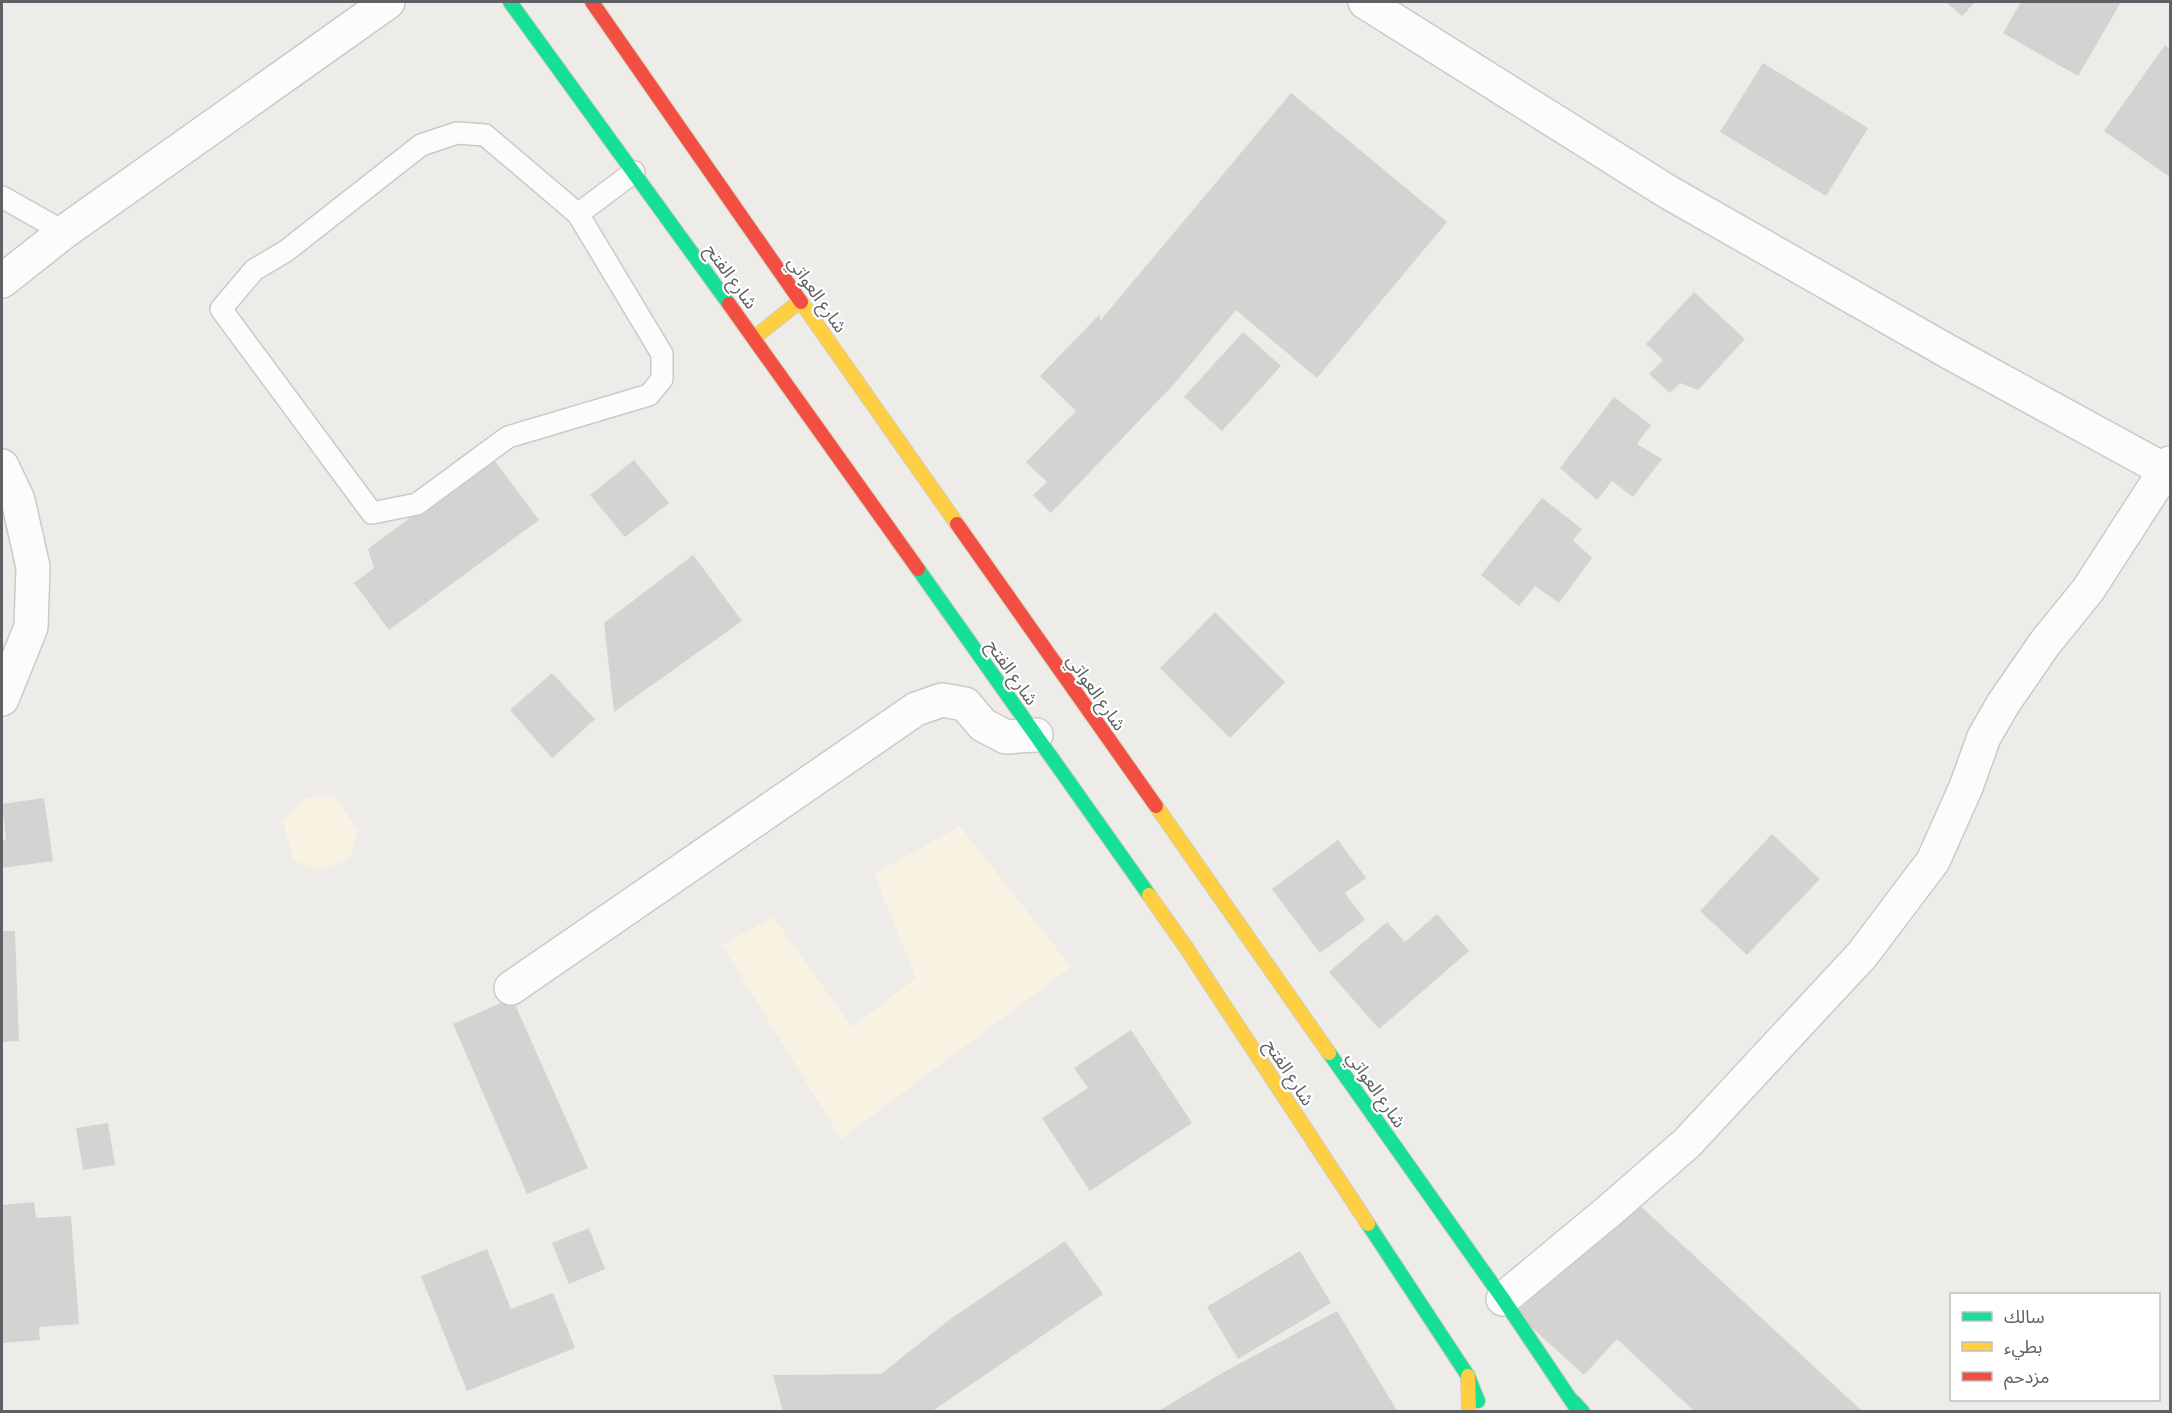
<svg xmlns="http://www.w3.org/2000/svg" width="2172" height="1413" font-family="Commissioner,'Noto Sans Arabic',sans-serif">
	<rect width="100%" height="100%" fill="#edece8"/>
	<g fill="#f7f2e1">
		<polygon points="306,797 336,797 357,830 350,858 319,871 293,859 283,821"/>
		<polygon points="960,826 1071,967 841,1139 722,945 773,917 852,1027 916,978 874,874"/>
	</g>
	<g fill="#d4d3d1">
		<polygon points="1946,2 1975,2 1962,16"/>
		<polygon points="2021,2 2121,2 2078,76 2003,33"/>
		<polygon points="2165,45 2170,49 2170,177 2104,131"/>
		<polygon points="1763,63 1868,128 1826,196 1720,132"/>
		<polygon points="1291,93 1447,222 1317,378 1236,310 1175,383 1051,513 1033,495 1047,482 1026,462 1076,411 1040,376 1100,314 1100,321"/>
		<polygon points="1694,292 1745,339 1698,390 1680,383 1670,393 1649,374 1663,360 1646,344"/>
		<polygon points="1243,332 1281,366 1222,431 1184,397"/>
		<polygon points="1614,397 1651,425 1637,444 1662,459 1633,497 1612,481 1597,500 1560,468"/>
		<polygon points="492,457 539,520 389,630 354,583 374,568 368,549"/>
		<polygon points="634,460 669,503 625,537 590,495"/>
		<polygon points="1542,498 1582,529 1573,540 1592,558 1559,603 1535,586 1519,606 1481,575"/>
		<polygon points="693,555 742,621 614,712 604,623"/>
		<polygon points="1215,612 1285,682 1230,738 1160,668"/>
		<polygon points="552,673 595,719 552,758 510,710"/>
		<polygon points="44,798 53,861 2,868 2,841 6,840 2,804"/>
		<polygon points="1772,834 1820,879 1747,955 1700,911"/>
		<polygon points="1338,840 1366,878 1345,893 1365,920 1320,953 1272,889"/>
		<polygon points="1437,914 1469,951 1379,1029 1329,972 1387,922 1405,942"/>
		<polygon points="2,931 15,931 19,1041 2,1042"/>
		<polygon points="512,998 588,1168 527,1194 453,1024"/>
		<polygon points="1131,1030 1192,1123 1090,1191 1042,1118 1088,1088 1074,1068"/>
		<polygon points="108,1123 115,1165 83,1170 76,1128"/>
		<polygon points="1635,1201 1863,1412 1695,1412 1617,1339 1584,1375 1516,1313"/>
		<polygon points="34,1202 36,1218 71,1216 79,1324 39,1327 40,1340 2,1343 2,1205"/>
		<polygon points="589,1228 605,1269 569,1284 552,1243"/>
		<polygon points="1065,1241 1103,1294 931,1412 783,1412 773,1375 881,1374 949,1320"/>
		<polygon points="487,1249 511,1309 553,1293 575,1348 467,1391 421,1276"/>
		<polygon points="1300,1251 1331,1303 1238,1359 1207,1307"/>
		<polygon points="1337,1311 1398,1412 1157,1412 1224,1372"/>
	</g>
	<g fill="none" stroke-linecap="round" stroke-linejoin="round">
		<g stroke="#cacaca" stroke-width="24">
			<g id="lane">
				<polygon points="457,133 485,135 578,214 662,354 662,379 649,395 508,437 417,504 372,513 221,309 254,270 286,251 421,145"/>
				<polyline points="2,197 64,232"/>
				<polyline points="578,214 634,172"/>
			</g>
		</g>
		<g stroke="#cacaca" stroke-width="36">
			<g id="street">
				<polyline points="1365,2 1668,192 1949,352 2170,473"/>
				<polyline points="2,281 64,232 388,2"/>
				<polyline points="2,466 18,500 33,567 31,627 2,699"/>
				<polyline points="511,988 916,709 942,700 965,704 983,725 1006,737 1036,735"/>
				<polyline points="1503,1299 1609,1211 1687,1143 1862,955 1933,861 1966,787 1984,737 2003,704 2045,643 2088,590 2170,463"/>
			</g>
		</g>
		<g stroke="#d5ccb5" stroke-width="16">
			<g id="fast">
				<polyline points="510,2 729,304"/>
				<polyline points="918,569 1149,895"/>
				<polyline points="1329,1053 1503,1299 1579,1412"/>
				<polyline points="1368,1224 1468,1376 1478,1401"/>
				<polyline points="1574,1402 1583,1412"/>
			</g>
		</g>
		<g stroke="#d5ccb5" stroke-width="16">
			<g id="slow">
				<polyline points="801,302 957,524"/>
				<polyline points="754,338 800,301"/>
				<polyline points="1156,806 1329,1053"/>
				<polyline points="1149,895 1185,946 1368,1224"/>
				<polyline points="1468,1376 1469,1412"/>
			</g>
		</g>
		<g stroke="#d5ccb5" stroke-width="16">
			<g id="jam">
				<polyline points="592,2 801,302"/>
				<polyline points="729,304 918,569"/>
				<polyline points="957,524 1156,806"/>
			</g>
		</g>
		<use href="#lane" stroke="#fcfcfc" stroke-width="21"/>
		<use href="#street" stroke="#fcfcfc" stroke-width="33"/>
		<use href="#fast" stroke="#16e098" stroke-width="14"/>
		<use href="#slow" stroke="#ffcf43" stroke-width="14"/>
		<use href="#jam" stroke="#f24e42" stroke-width="14"/>
	</g>
	<g text-anchor="middle" dominant-baseline="central" stroke-width="4.5" stroke-linejoin="round" paint-order="stroke">
		<g font-size="18" fill="#5d6166" stroke="#fff">
			<text transform="translate(732 276) rotate(54)">شارع الفتح</text>
			<text transform="translate(818 294) rotate(55)">شارع العواتي</text>
			<text transform="translate(1013 672) rotate(55)">شارع الفتح</text>
			<text transform="translate(1097 692) rotate(55)">شارع العواتي</text>
			<text transform="translate(1290 1072) rotate(57)">شارع الفتح</text>
			<text transform="translate(1377 1089) rotate(55)">شارع العواتي</text>
		</g>
	</g>
	<rect width="2172" height="1413" fill="none" stroke="#5d6166" stroke-width="6"/>
	<rect x="1950" y="1293" width="210" height="108" fill="#ffffff" stroke="#bec0c2" stroke-width="1.5"/>
	<rect x="1962" y="1312" width="30" height="9" fill="#16e098" stroke="#bec0c2" stroke-width="1.5"/>
	<text x="2004" y="1323" font-size="18" fill="#5d6166">سالك</text>
	<rect x="1962" y="1342" width="30" height="9" fill="#ffcf43" stroke="#bec0c2" stroke-width="1.5"/>
	<text x="2004" y="1353" font-size="18" fill="#5d6166">بطيء</text>
	<rect x="1962" y="1372" width="30" height="9" fill="#f24e42" stroke="#bec0c2" stroke-width="1.5"/>
	<text x="2004" y="1383" font-size="18" fill="#5d6166">مزدحم</text>
</svg>
